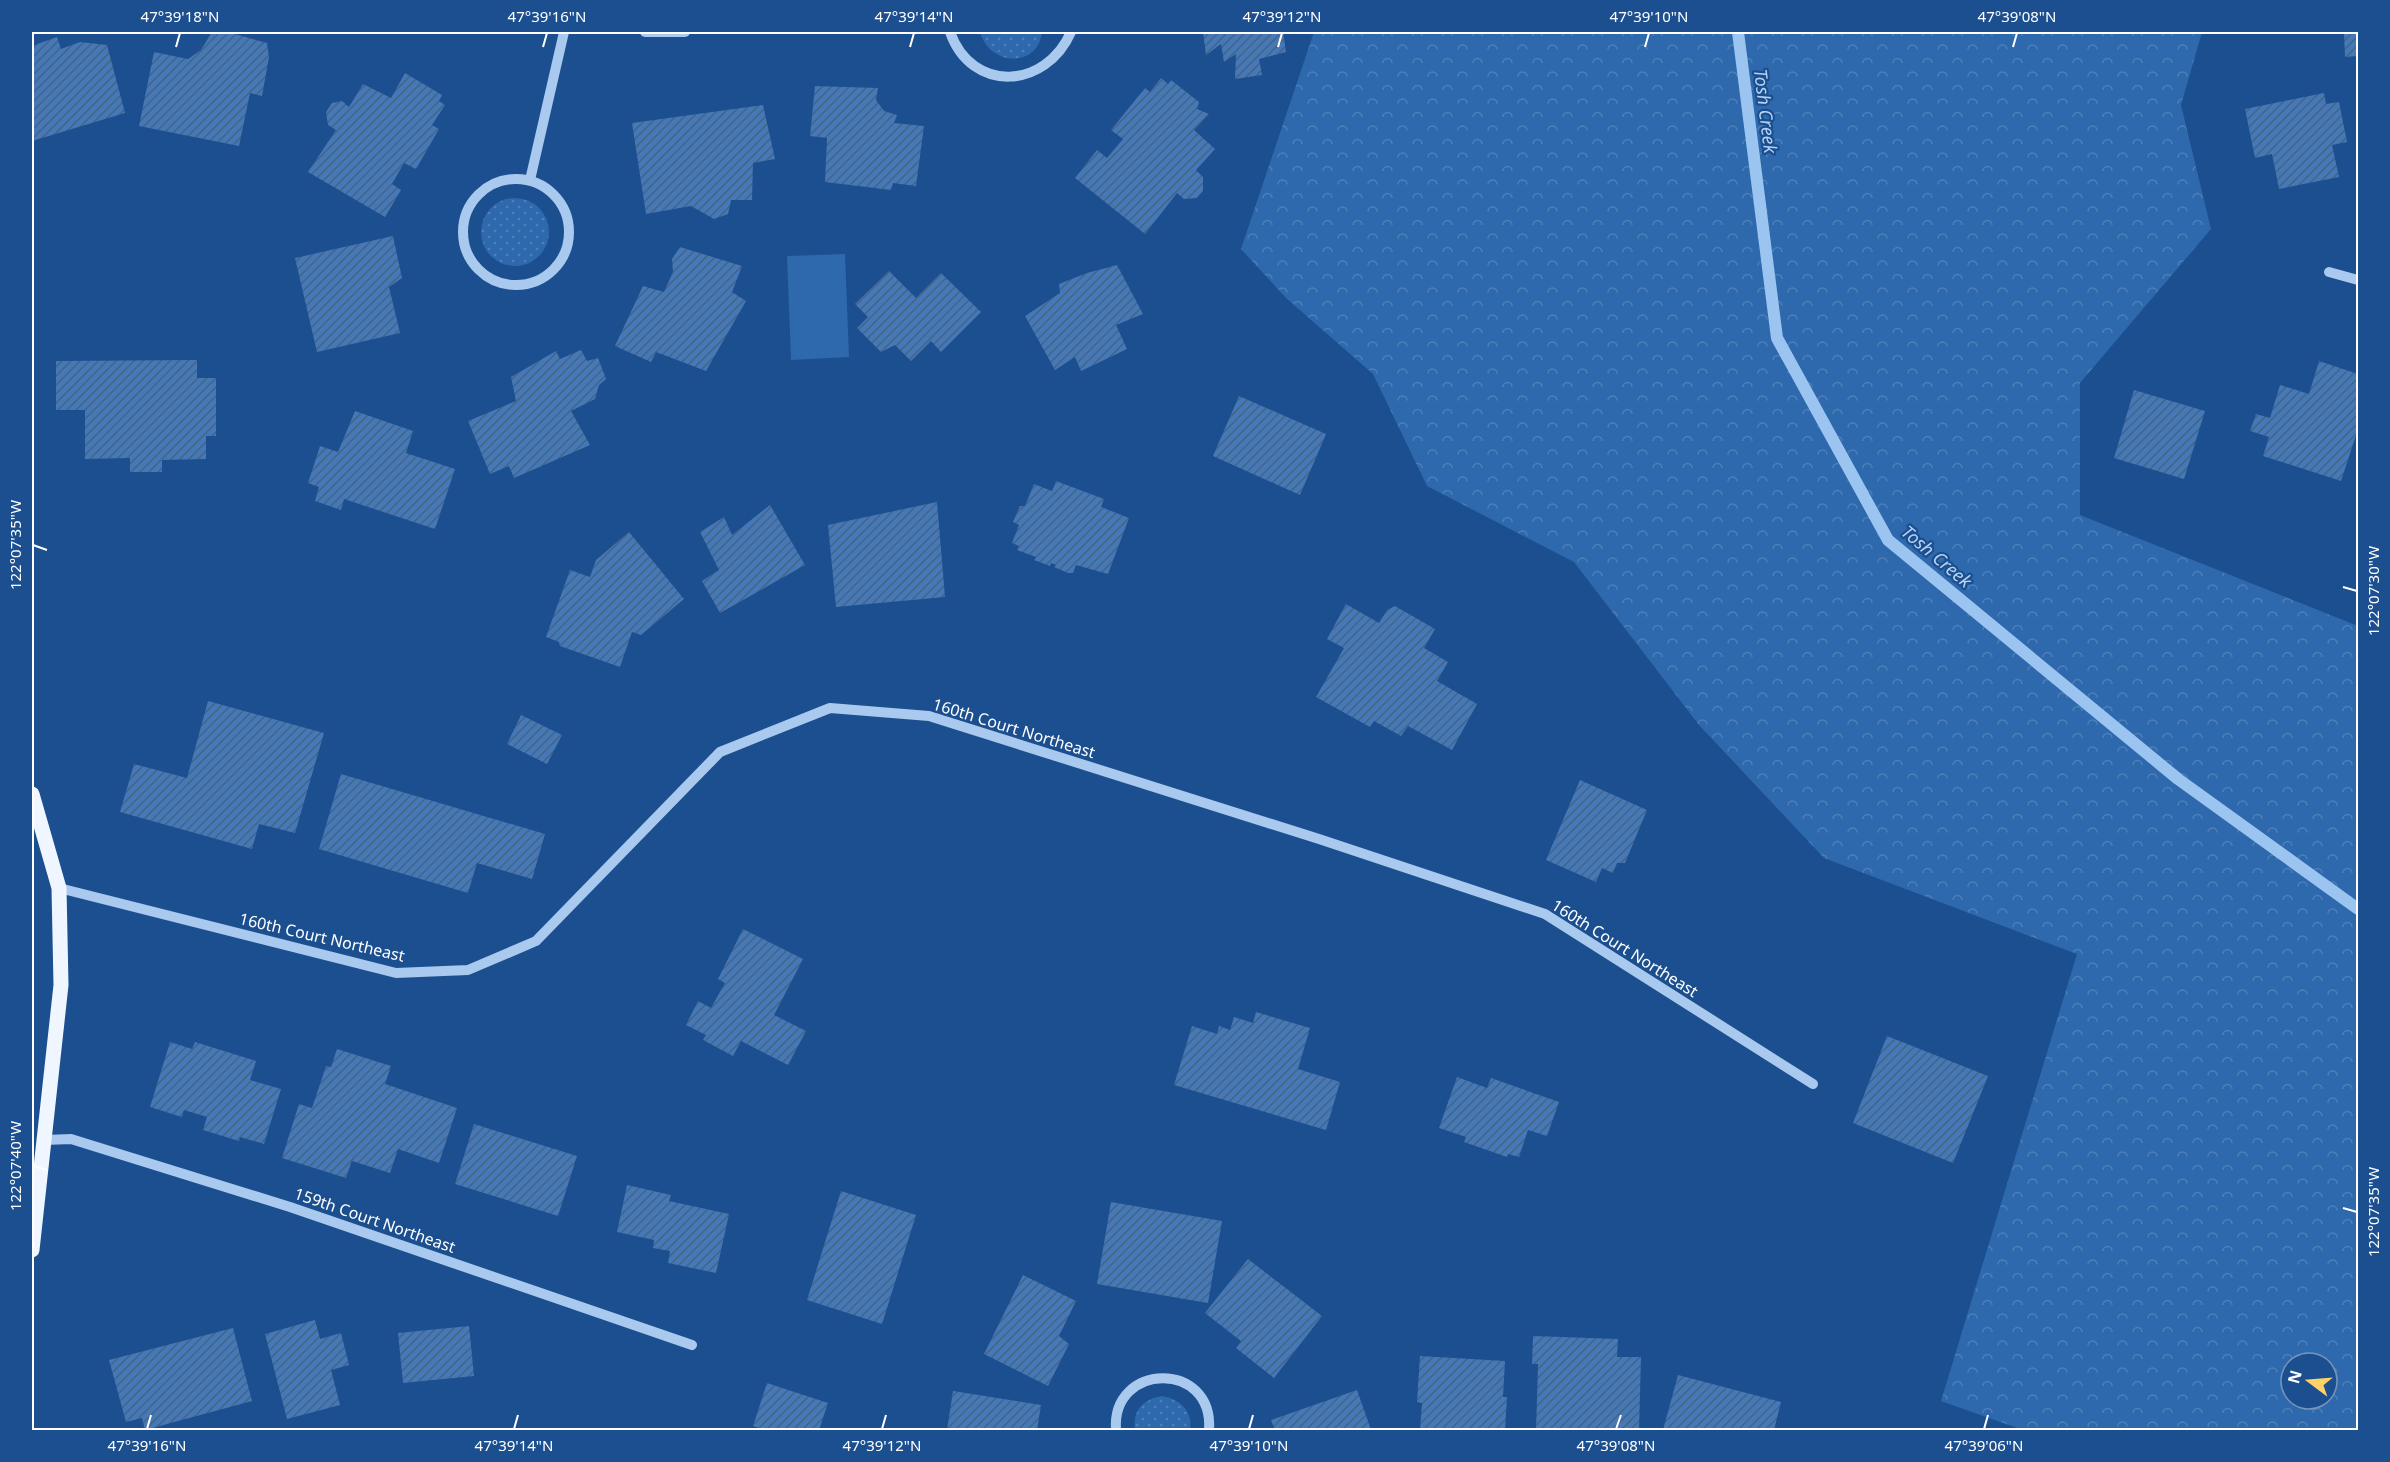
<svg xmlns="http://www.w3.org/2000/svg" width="2390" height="1462" font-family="'Noto Sans',sans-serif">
	<defs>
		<pattern id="grass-dots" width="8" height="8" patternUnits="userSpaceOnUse" patternTransform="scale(1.5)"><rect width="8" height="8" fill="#2e69ad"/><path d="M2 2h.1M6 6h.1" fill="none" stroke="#4d80b9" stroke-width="1.8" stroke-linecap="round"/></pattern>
		<pattern id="forest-crowns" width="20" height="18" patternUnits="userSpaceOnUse" patternTransform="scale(1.5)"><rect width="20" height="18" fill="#2e69ad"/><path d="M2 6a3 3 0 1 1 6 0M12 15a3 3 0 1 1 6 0" fill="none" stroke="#4d80b9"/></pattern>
		<pattern id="building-hatch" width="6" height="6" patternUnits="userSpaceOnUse" patternTransform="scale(1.5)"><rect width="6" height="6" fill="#4478b7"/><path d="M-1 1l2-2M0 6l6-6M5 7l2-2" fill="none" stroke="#486282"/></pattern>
	</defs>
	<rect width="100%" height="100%" fill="#1b4f8f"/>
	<g fill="url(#grass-dots)">
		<path d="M980,32H1042C1038,68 990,67 980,32Z"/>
		<circle cx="515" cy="232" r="34"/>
		<path d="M1162,1396C1180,1399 1193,1411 1190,1430H1135C1132,1411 1143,1399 1162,1396Z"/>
	</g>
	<path fill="url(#forest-crowns)" fill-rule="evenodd" d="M1314,32H2202L2181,105L2211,229L2080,383V515L2358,626V1430H2023L1941,1401L2077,954L1824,858L1699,725L1574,562L1427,486L1373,374L1286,298L1241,249ZM2291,1363H2327V1399H2291Z"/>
	<polygon fill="#2e69ad" points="845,254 849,357 791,360 787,256"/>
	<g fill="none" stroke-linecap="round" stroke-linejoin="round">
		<polyline stroke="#9cc4f0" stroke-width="12" points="1738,32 1777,338 1888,540 2178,779 2358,909"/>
	</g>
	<g fill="url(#building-hatch)">
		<polygon points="212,32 227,32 267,43 269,57 262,96 250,93 239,146 139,126 154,52 188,59 201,50"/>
		<polygon points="1203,32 1283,32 1286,52 1259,59 1262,75 1235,79 1236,54 1224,62 1221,44 1206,55"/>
		<polygon points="2344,32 2358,32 2358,56 2345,57"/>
		<polygon points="57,37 61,49 80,42 107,45 125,113 32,141 32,46"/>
		<polygon points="405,73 442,95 439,101 445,105 432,125 439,129 416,169 404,163 392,184 401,190 385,217 308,172 336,130 328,125 326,112 332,103 342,101 349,107 363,84 391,98"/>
		<polygon points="1161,78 1168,84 1171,80 1199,102 1197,109 1209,114 1194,130 1215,149 1196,170 1203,177 1203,191 1197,198 1184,199 1177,193 1145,234 1075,178 1097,150 1107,158 1123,139 1111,130 1145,88 1150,92"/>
		<polygon points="815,86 878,88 876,100 884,111 897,115 894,123 924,126 916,186 893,183 891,190 825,182 827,138 810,136"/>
		<polygon points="2324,93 2326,104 2339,102 2347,142 2332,145 2339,177 2279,189 2272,154 2255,158 2245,109"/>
		<polygon points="763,105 775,159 753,163 752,200 731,200 728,214 714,219 691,206 646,214 632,123"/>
		<polygon points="393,236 402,278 389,287 400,333 317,352 295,258"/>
		<polygon points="680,247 742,266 732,292 746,301 706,371 656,352 651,362 615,346 643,286 664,292 673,272 672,259"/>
		<polygon points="1117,265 1143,314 1116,325 1127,349 1081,371 1075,357 1055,370 1025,316 1060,293 1059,284 1087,273"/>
		<polygon points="889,271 916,298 941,273 981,312 941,352 931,341 911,361 895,345 881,352 857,328 868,317 855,304"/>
		<polygon points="581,350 587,361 598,358 606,379 599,385 595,399 571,411 590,445 514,478 509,466 490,474 468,421 516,401 511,377 556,351 560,359"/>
		<polygon points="197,360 197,378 216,378 216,436 206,436 206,459 162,460 162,472 130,472 130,458 85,459 85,410 56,410 56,361"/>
		<polygon points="2319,361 2358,374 2358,429 2341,481 2263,456 2269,437 2250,431 2256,414 2270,418 2280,385 2309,394"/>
		<polygon points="2134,390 2205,411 2184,479 2114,458"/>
		<polygon points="1239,396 1326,434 1300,495 1213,456"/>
		<polygon points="355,411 413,431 406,453 455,469 435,529 344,499 341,510 315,501 319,487 308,483 320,446 338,452"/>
		<polygon points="1056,481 1104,499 1101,507 1129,518 1108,574 1076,565 1073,573 1068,573 1054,567 1056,565 1051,563 1050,566 1034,560 1036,557 1017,550 1019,546 1012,543 1019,525 1013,522 1020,506 1025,506 1034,484 1052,491"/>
		<polygon points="937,502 945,597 836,607 828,525"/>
		<polygon points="770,505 805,565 720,613 702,581 719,570 700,532 724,517 732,535"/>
		<polygon points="629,532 684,599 641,635 632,632 620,667 560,646 559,642 546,637 570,570 590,577 596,560"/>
		<polygon points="1346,604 1379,623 1387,610 1395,606 1435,629 1424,648 1448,662 1437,681 1477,704 1452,750 1408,726 1401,736 1374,721 1370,727 1316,697 1344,648 1327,639"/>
		<polygon points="208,701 324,733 295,833 259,824 252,849 120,812 134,764 187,778"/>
		<polygon points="521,715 562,735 547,764 507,744"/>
		<polygon points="341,774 545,834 532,879 477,863 468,893 319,849"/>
		<polygon points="1580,780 1647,810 1625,863 1617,863 1613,873 1602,868 1596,882 1546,860"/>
		<polygon points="743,929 803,959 774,1015 806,1031 788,1065 741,1041 733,1056 703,1040 706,1035 686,1025 698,1001 711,1008 725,983 718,979"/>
		<polygon points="1256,1012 1310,1028 1298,1069 1340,1082 1326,1130 1174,1085 1192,1026 1217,1034 1219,1026 1230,1030 1234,1017 1253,1023"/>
		<polygon points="1887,1036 1988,1076 1953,1163 1853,1123"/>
		<polygon points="170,1042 192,1049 195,1042 256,1061 250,1080 281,1089 264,1144 240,1137 239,1141 203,1130 207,1117 184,1110 182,1117 150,1107"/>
		<polygon points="337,1049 391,1066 385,1084 457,1108 439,1163 398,1149 390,1173 352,1161 355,1151 346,1178 282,1158 299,1104 312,1108 326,1066 331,1067"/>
		<polygon points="1457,1077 1487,1088 1491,1078 1559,1102 1547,1136 1528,1130 1519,1157 1508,1154 1507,1157 1464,1142 1466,1137 1439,1128"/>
		<polygon points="474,1124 577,1156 558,1216 455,1184"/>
		<polygon points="627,1185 671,1195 669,1201 729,1214 716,1273 668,1263 670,1251 653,1248 654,1240 617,1232"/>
		<polygon points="841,1191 916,1215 882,1324 807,1300"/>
		<polygon points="1111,1202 1222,1221 1208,1303 1097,1284"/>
		<polygon points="1248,1259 1322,1316 1274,1378 1236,1348 1241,1341 1205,1313"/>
		<polygon points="1023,1275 1076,1301 1059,1336 1069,1344 1048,1386 984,1354"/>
		<polygon points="315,1320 320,1339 341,1333 349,1365 331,1370 340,1405 287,1419 265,1334"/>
		<polygon points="469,1326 474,1376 403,1383 398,1333"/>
		<polygon points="233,1328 252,1401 145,1430 142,1418 126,1422 109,1360"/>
		<polygon points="1533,1336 1618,1339 1617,1357 1641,1357 1639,1430 1536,1430 1538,1364 1532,1364"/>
		<polygon points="1420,1356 1505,1361 1503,1397 1507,1397 1505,1430 1420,1430 1422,1403 1417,1402"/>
		<polygon points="1678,1375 1781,1402 1774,1430 1663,1430"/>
		<polygon points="767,1383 828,1403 819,1430 765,1430 753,1426"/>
		<polygon points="1357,1390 1371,1430 1275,1430 1271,1420"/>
		<polygon points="953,1391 1041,1405 1037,1430 947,1430"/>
	</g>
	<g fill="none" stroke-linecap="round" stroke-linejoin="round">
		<g stroke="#a9c9ee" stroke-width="10">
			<polyline points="645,32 685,32"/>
			<path d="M950,32C972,94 1046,89 1071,32"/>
			<circle cx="516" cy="232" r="53"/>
			<polyline points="530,180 564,32"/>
			<polyline points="2329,272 2358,280"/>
			<polyline points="59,888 396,973 468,970 536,941 720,752 830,708 929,716 1319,839 1545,914 1813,1084"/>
			<polyline points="45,1140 71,1139 290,1207 692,1345"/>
			<path d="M1116,1430C1111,1362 1214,1360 1209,1430"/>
		</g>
		<polyline stroke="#f0f6ff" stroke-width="15" points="32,794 59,888 61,985 32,1250"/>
	</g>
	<path fill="none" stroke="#fff" stroke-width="2" d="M176,47L180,33M543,47L547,33M910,47L914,33M1278,47L1282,33M1645,47L1649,33M2013,47L2017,33M33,545L47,550M2343,587L2357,591M33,1166L47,1170M2343,1208L2357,1212M147,1429L151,1415M514,1429L518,1415M882,1429L886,1415M1249,1429L1253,1415M1616,1429L1621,1415M1984,1429L1988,1415"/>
	<g text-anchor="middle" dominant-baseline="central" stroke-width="4.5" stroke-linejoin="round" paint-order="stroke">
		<g font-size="16" fill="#fff" stroke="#1b4f8f">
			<text transform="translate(1014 728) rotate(17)">160th Court Northeast</text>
			<text transform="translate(322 937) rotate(13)">160th Court Northeast</text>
			<text transform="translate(1625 948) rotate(32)">160th Court Northeast</text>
			<text transform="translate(375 1220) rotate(19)">159th Court Northeast</text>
		</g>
		<g font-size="18" font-style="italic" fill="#b5d3f5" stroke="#1b4f8f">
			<text transform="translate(1766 111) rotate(83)">Tosh Creek</text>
			<text transform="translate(1937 556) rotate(40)">Tosh Creek</text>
		</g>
	</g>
	<rect width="2390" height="1462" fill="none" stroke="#1b4f8f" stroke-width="66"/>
	<g transform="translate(2309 1381) rotate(286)"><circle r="28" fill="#1b4f8f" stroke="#7695bc" stroke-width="1.5"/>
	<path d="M0-4.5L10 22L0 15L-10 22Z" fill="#ffd166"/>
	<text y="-9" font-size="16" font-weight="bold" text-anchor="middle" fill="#ffffff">N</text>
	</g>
	<rect x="33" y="33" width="2324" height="1396" fill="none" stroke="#fff" stroke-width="2"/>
	<g font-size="15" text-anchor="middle" fill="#fff">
		<text x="180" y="22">47°39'18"N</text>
		<text x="547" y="22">47°39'16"N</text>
		<text x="914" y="22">47°39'14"N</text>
		<text x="1282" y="22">47°39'12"N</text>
		<text x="1649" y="22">47°39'10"N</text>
		<text x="2017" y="22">47°39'08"N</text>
		<text transform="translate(16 545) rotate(-90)" y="5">122°07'35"W</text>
		<text transform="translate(2374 591) rotate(-90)" y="5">122°07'30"W</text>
		<text transform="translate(16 1166) rotate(-90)" y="5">122°07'40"W</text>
		<text transform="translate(2374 1212) rotate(-90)" y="5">122°07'35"W</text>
		<text x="147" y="1451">47°39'16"N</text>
		<text x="514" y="1451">47°39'14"N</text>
		<text x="882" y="1451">47°39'12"N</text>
		<text x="1249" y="1451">47°39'10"N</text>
		<text x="1616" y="1451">47°39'08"N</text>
		<text x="1984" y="1451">47°39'06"N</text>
	</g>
</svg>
